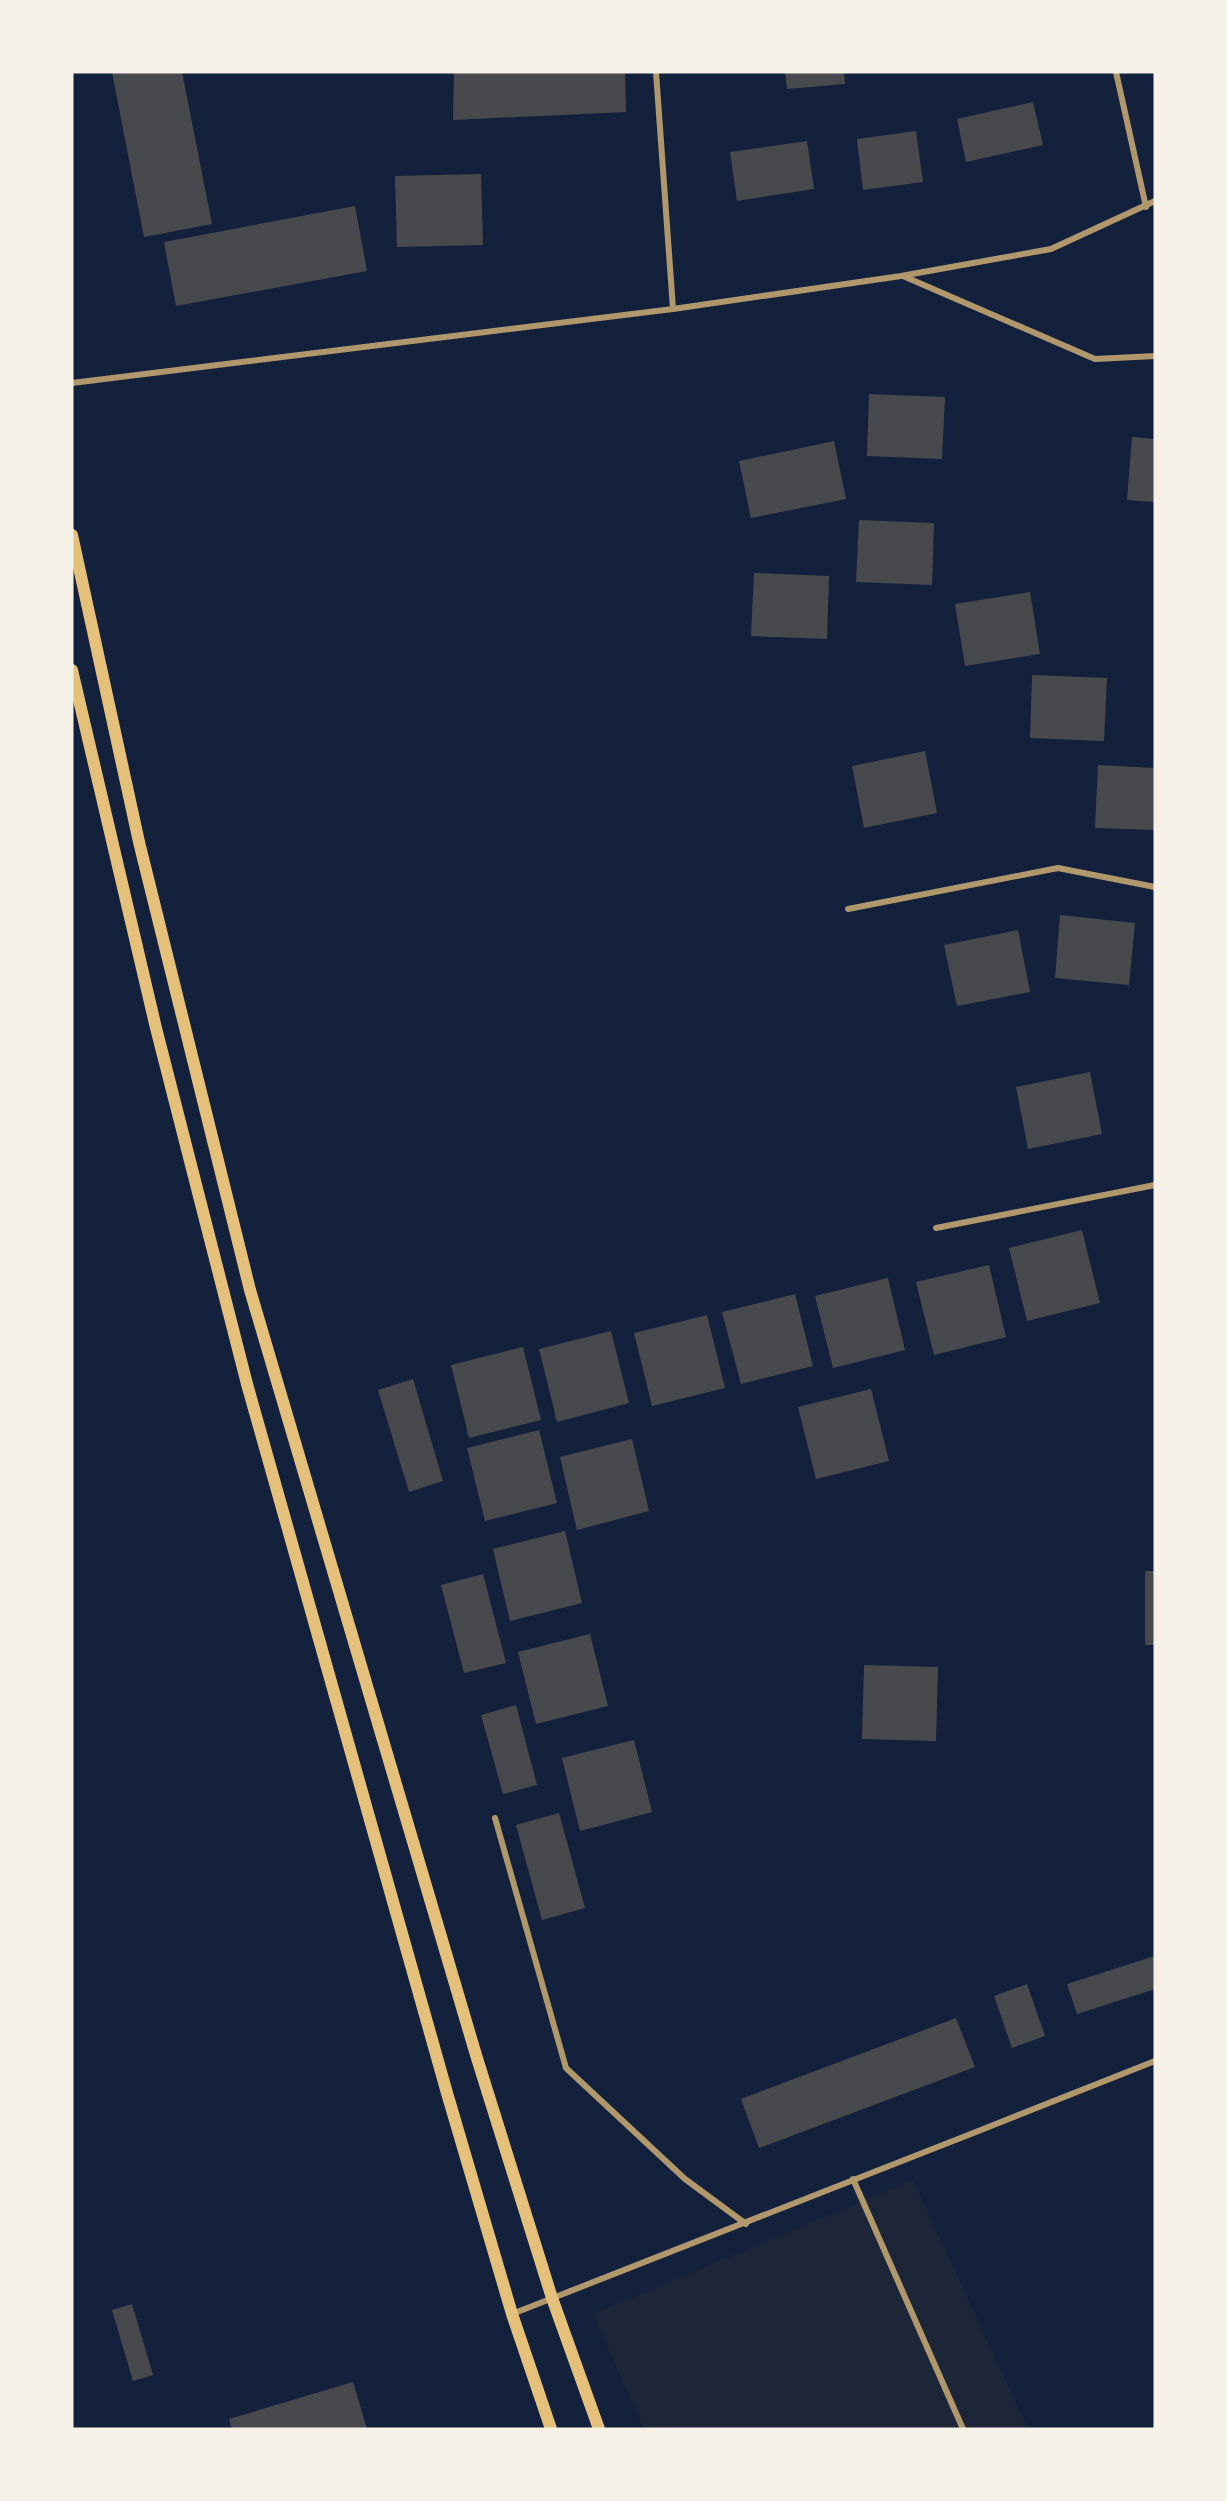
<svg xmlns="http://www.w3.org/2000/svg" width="1227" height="2501" font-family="'PT Sans',sans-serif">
	<rect width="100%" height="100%" fill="#14213d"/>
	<polygon fill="#1d2539" points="913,2180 1028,2429 644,2429 593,2314"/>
	<g fill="#48494c">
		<polygon points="112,72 182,72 212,224 144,237"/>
		<polygon points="454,72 625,72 626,112 453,120"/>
		<polygon points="785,72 844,72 845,84 787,89"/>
		<polygon points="1033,102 1043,145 966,162 957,119"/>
		<polygon points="916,131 923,182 863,190 857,139"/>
		<polygon points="807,141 814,189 737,201 730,152"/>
		<polygon points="481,174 483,245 397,247 395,176"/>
		<polygon points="355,206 367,271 176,306 164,242"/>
		<polygon points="869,394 945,397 942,459 867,456"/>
		<polygon points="1132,437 1155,439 1155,502 1127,500"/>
		<polygon points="834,441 846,499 751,518 739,461"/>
		<polygon points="859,520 934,523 932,585 856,582"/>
		<polygon points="754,573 829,576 827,639 751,636"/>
		<polygon points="1030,592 1040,654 965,666 955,604"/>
		<polygon points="1032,675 1107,678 1104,741 1030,738"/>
		<polygon points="925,751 937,813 864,828 852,766"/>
		<polygon points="1098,765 1155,768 1155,830 1095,828"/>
		<polygon points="1060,915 1135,923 1129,985 1055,978"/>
		<polygon points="1018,930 1030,992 957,1006 944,945"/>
		<polygon points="1090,1072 1102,1134 1028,1149 1016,1087"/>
		<polygon points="1082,1230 1100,1303 1027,1321 1009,1248"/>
		<polygon points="989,1265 1006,1337 934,1355 916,1282"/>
		<polygon points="888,1278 905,1350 833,1368 815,1296"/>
		<polygon points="795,1294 813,1366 741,1384 722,1312"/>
		<polygon points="707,1315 725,1388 652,1406 634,1333"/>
		<polygon points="611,1331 629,1403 557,1422 539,1349"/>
		<polygon points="523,1347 541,1420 469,1438 451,1365"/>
		<polygon points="413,1379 443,1481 409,1492 378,1390"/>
		<polygon points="871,1389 889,1461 816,1479 798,1407"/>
		<polygon points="539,1430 557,1503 485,1521 467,1448"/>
		<polygon points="632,1439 649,1511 577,1530 560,1457"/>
		<polygon points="565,1531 582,1603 510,1621 493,1549"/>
		<rect x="1145" y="1571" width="10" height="74"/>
		<polygon points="483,1574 506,1663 464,1673 441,1585"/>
		<polygon points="590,1634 608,1706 536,1724 518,1652"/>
		<polygon points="864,1665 938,1667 936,1741 862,1739"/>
		<polygon points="516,1705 537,1785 503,1794 481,1715"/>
		<polygon points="634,1740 652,1812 580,1831 562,1758"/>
		<polygon points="559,1813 585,1908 542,1920 516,1825"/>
		<polygon points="1155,1956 1155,1989 1077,2014 1067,1984"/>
		<polygon points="1027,1984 1045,2036 1012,2048 994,1996"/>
		<polygon points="956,2018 975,2067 759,2148 741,2099"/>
		<polygon points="132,2304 153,2375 133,2381 112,2310"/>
		<polygon points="353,2382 367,2429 232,2429 229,2419"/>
	</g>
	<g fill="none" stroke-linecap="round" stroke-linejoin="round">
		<g stroke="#b1986c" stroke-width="6">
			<polyline points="656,72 673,309"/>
			<polyline points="1116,72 1146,207"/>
			<polyline points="903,276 1095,359 1155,356"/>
			<polyline points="72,383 673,309 901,276 1051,249 1155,201"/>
			<polyline points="848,909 1058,868 1155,887"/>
			<polyline points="936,1228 1155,1185"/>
			<polyline points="495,1818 566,2068 685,2179 746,2224"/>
			<polyline points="853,2179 963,2429"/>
			<path d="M512,2314C727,2230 941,2146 1155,2061"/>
		</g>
		<g stroke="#e5c07b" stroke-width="12">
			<polyline points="72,535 139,842 250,1290 476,2055 552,2298 599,2429"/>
			<polyline points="72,670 156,1028 247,1384 447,2093 512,2314 551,2429"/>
		</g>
	</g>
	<rect width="1227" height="2501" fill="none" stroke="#f6f1e7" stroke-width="147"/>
</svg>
